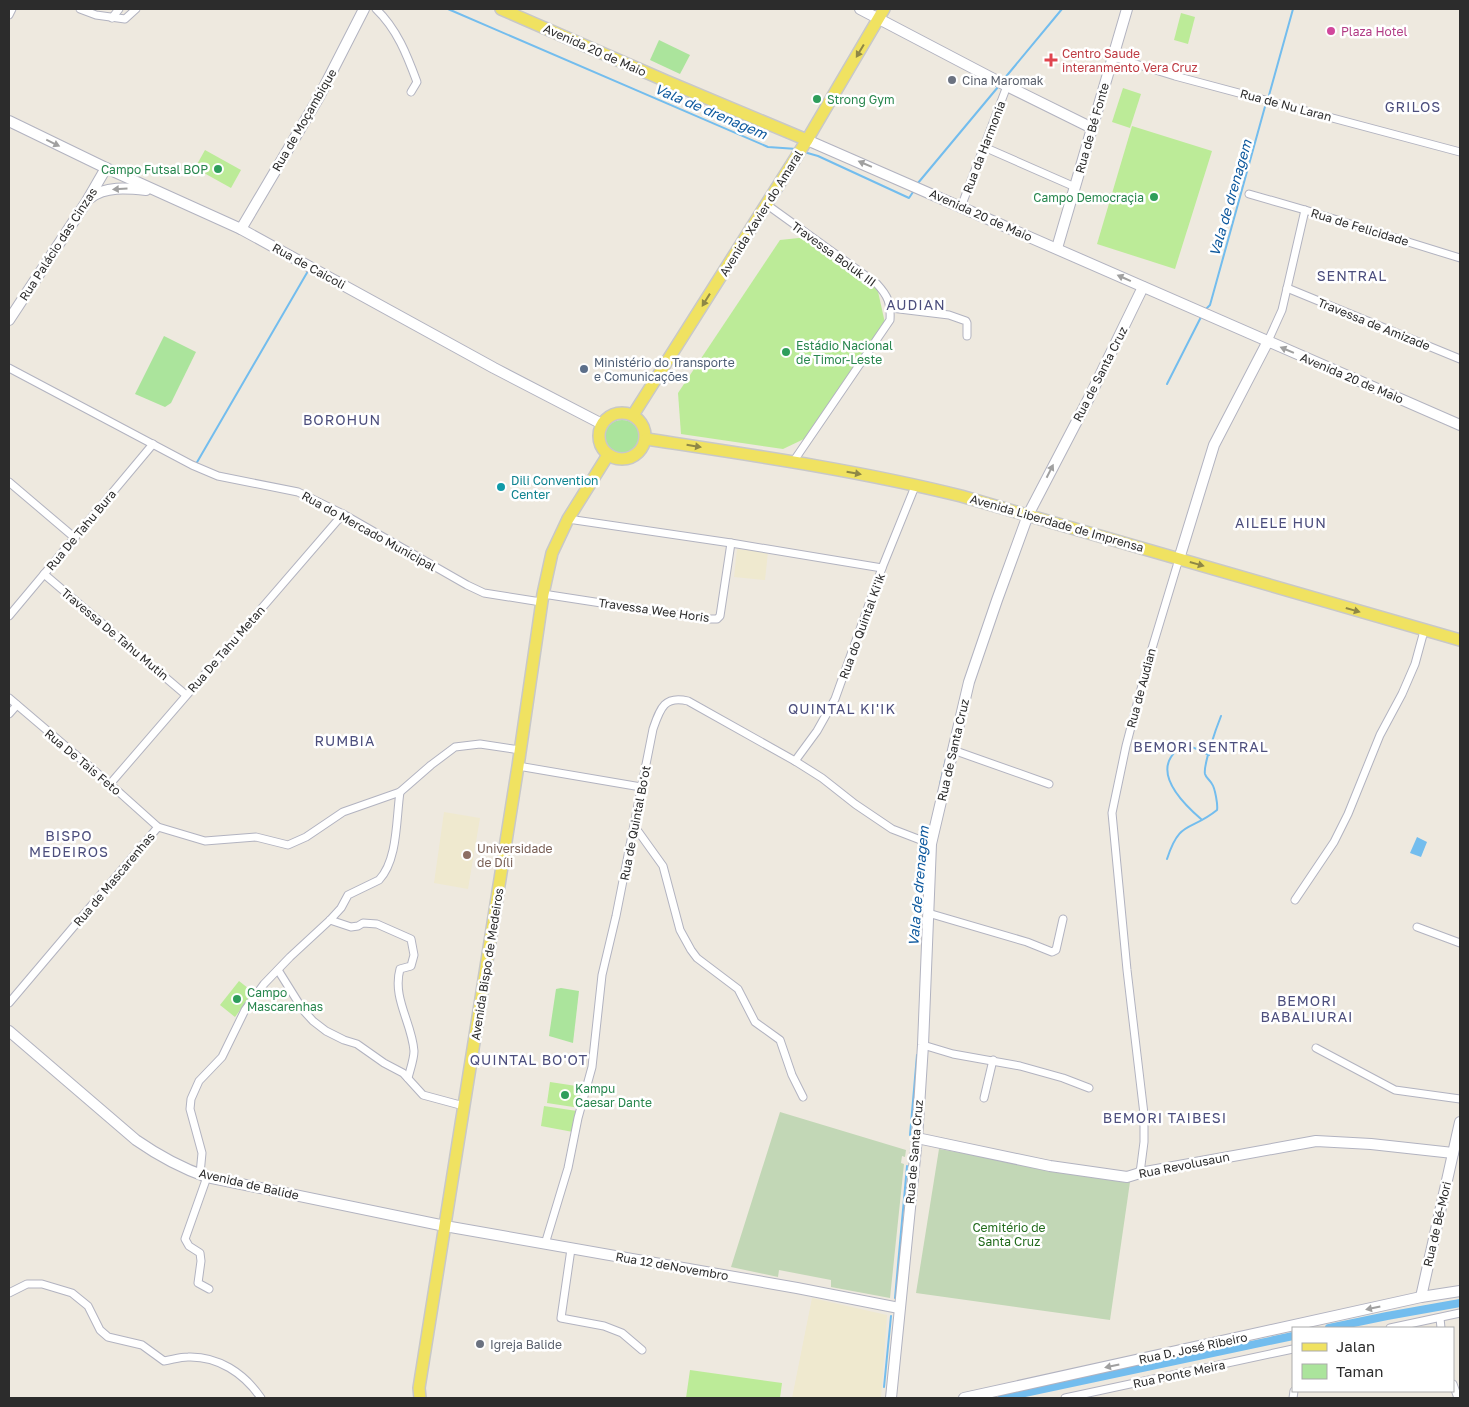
<svg xmlns="http://www.w3.org/2000/svg" width="1469" height="1407" font-family="'Golos Text',sans-serif">
	<rect width="100%" height="100%" fill="#eee9df"/>
	<g fill="#efe9cf">
		<polygon points="737,549 768,552 765,580 734,577"/>
		<polygon points="444,812 480,818 468,889 434,883"/>
		<polygon points="812,1298 887,1315 881,1398 792,1398"/>
	</g>
	<g fill="#abe49c">
		<polygon points="659,40 690,55 680,74 650,60"/>
		<polygon points="164,336 196,352 171,403 165,407 135,394"/>
		<circle cx="622" cy="438" r="18"/>
		<polygon points="561,988 579,991 573,1043 549,1036 556,989"/>
	</g>
	<g fill="#c2d7b6">
		<polygon points="780,1112 906,1150 905,1157 902,1156 901,1163 904,1164 890,1298 831,1287 831,1280 779,1270 778,1277 731,1267"/>
		<polygon points="939,1149 1130,1182 1110,1320 916,1293"/>
	</g>
	<g fill="#bceb98">
		<polygon points="1181,13 1195,17 1188,44 1174,40"/>
		<polygon points="1123,88 1141,94 1130,128 1112,122"/>
		<polygon points="1132,126 1212,151 1175,269 1097,244"/>
		<polygon points="205,150 241,170 231,188 195,168"/>
		<polygon points="808,237 877,287 885,323 829,407 804,439 783,449 681,434 678,393 780,240"/>
		<polygon points="239,981 253,992 235,1017 220,1005"/>
		<polygon points="550,1082 583,1087 580,1108 547,1103"/>
		<polygon points="544,1106 577,1111 573,1132 541,1126"/>
		<polygon points="690,1370 782,1383 780,1398 686,1398"/>
	</g>
	<polygon fill="#73bdee" points="1417,837 1427,842 1421,857 1410,853"/>
	<g fill="none" stroke-linecap="round" stroke-linejoin="round">
		<g stroke="#73bdee" stroke-width="2">
			<polyline points="448,9 768,147 797,149"/>
			<polyline points="1004,79 1062,9"/>
			<polyline points="1268,99 1293,9"/>
			<polyline points="804,152 818,156 909,198 913,192"/>
			<polyline points="918,183 998,87"/>
			<polyline points="1206,309 1210,305 1266,103"/>
			<polyline points="1167,384 1202,315"/>
			<polyline points="196,464 308,271"/>
			<polyline points="940,784 947,755"/>
			<path d="M1201,819C1186,806 1157,779 1171,757C1174,752 1180,746 1187,746C1193,746 1202,752 1209,755"/>
			<path d="M1167,859C1180,819 1190,832 1217,810C1218,805 1215,788 1212,784C1210,780 1206,778 1205,774C1203,765 1217,726 1221,716"/>
			<polyline points="910,1135 917,1055"/>
			<polyline points="895,1298 907,1166"/>
			<polyline points="884,1387 891,1316"/>
		</g>
		<g stroke="#73bdee" stroke-width="8">
			<polyline points="1329,1328 1387,1316 1460,1303"/>
			<polyline points="1002,1398 1293,1336"/>
		</g>
		<g stroke="#b2b3c0" stroke-width="9">
			<g id="street">
				<polyline points="80,9 96,15 125,19 136,9"/>
				<path d="M376,9C397,29 407,55 417,82L411,92"/>
				<polyline points="9,15 12,9"/>
				<polyline points="112,18 119,9"/>
				<polyline points="1113,57 1175,76 1460,152"/>
				<polyline points="984,147 1075,187"/>
				<polyline points="1249,194 1305,210"/>
				<path d="M766,204L877,284C888,296 891,303 890,320L793,462"/>
				<polyline points="961,207 1007,86"/>
				<polyline points="1287,288 1460,359"/>
				<polyline points="891,308 949,315 966,321 967,323 967,336"/>
				<polyline points="1268,341 1282,310 1305,210 1460,258"/>
				<polyline points="9,368 192,465 218,476 298,492 343,514 467,585 484,593 541,602"/>
				<polyline points="9,482 75,538"/>
				<polyline points="568,519 731,543 882,568"/>
				<polyline points="44,574 186,695"/>
				<polyline points="543,594 705,619 717,619 720,616 731,543"/>
				<polyline points="9,616 153,444"/>
				<polyline points="9,698 110,784 158,827"/>
				<polyline points="9,714 17,705"/>
				<polyline points="953,750 1049,784"/>
				<polyline points="795,761 817,731 835,699 882,568 916,484"/>
				<polyline points="518,766 641,787"/>
				<polyline points="110,784 343,514"/>
				<polyline points="635,827 663,866 680,930 691,950 697,958 738,989 755,1022 780,1040 792,1075 803,1097"/>
				<polyline points="1295,900 1334,842 1348,814 1380,735 1402,694 1415,664 1424,631"/>
				<polyline points="928,913 1027,942 1052,952 1056,950 1063,919"/>
				<path d="M330,920L351,927L358,926L363,923L377,924L411,939L414,955L411,966L400,969C392,998 412,1023 414,1051C414,1059 410,1070 408,1078"/>
				<polyline points="1417,927 1460,943"/>
				<polyline points="278,970 303,1010 313,1021 326,1031 344,1040 357,1044 384,1063 403,1073 423,1095 460,1105"/>
				<polyline points="9,1003 158,827 205,841 256,837 288,845 306,837 343,812 400,792 431,765 455,747 480,744 520,750"/>
				<polyline points="923,1045 953,1054 1020,1066 1063,1078 1089,1088"/>
				<polyline points="1316,1048 1395,1090 1460,1099"/>
				<polyline points="984,1098 993,1060"/>
				<polyline points="1140,1173 1144,1142 1144,1114 1127,970 1112,813 1126,746 1150,655 1179,559"/>
				<path d="M200,1174L202,1153L190,1109L191,1099L199,1081L222,1057L245,1010L264,984L290,957L330,920L341,908L348,895L379,880C398,860 396,819 400,792"/>
				<polyline points="207,1177 185,1239 189,1246 200,1253 201,1261 198,1283 209,1289"/>
				<path d="M545,1244L568,1168L578,1118L592,1067L602,975L616,916L653,729C660,709 664,695 688,701L795,761L822,778L855,804L892,829L931,844"/>
				<polyline points="571,1249 561,1318 604,1326 622,1333 642,1350"/>
				<path d="M9,1293L27,1284H42L72,1293L88,1306L100,1330L108,1337L142,1345L164,1361C172,1360 179,1357 188,1357C218,1356 244,1373 261,1398"/>
				<polyline points="1440,1318 1441,1328"/>
				<polyline points="1390,1328 1460,1313"/>
				<polyline points="1453,1384 1458,1398"/>
				<polyline points="1065,1398 1293,1349"/>
				<polyline points="1293,1398 1294,1391"/>
			</g>
		</g>
		<g stroke="#b2b3c0" stroke-width="12">
			<g id="secondary">
				<polyline points="860,9 1007,86 1092,128"/>
				<polyline points="9,121 106,168 241,229 494,368 602,424"/>
				<polyline points="807,140 1460,425"/>
				<path d="M90,198C105,186 127,188 146,190"/>
				<polyline points="241,229 319,97 364,9"/>
				<polyline points="1057,248 1127,9"/>
				<polyline points="9,320 87,201 106,168"/>
				<polyline points="1179,559 1214,445 1268,341"/>
				<path d="M9,1031L136,1140C159,1156 181,1168 207,1177L445,1226L797,1288L899,1308"/>
				<polyline points="917,1138 1050,1166 1127,1177 1140,1173 1316,1141 1371,1144 1453,1153"/>
				<polyline points="1421,1297 1460,1122"/>
				<polyline points="891,1398 917,1138 923,1045 931,844 969,682 997,600 1028,515 1090,396 1143,287"/>
				<polyline points="964,1398 1421,1297 1460,1291"/>
			</g>
		</g>
		<g stroke="#c8c8c8" stroke-width="14">
			<g id="primary">
				<polyline points="501,9 666,81 807,140"/>
				<circle cx="622" cy="436" r="23"/>
				<polyline points="633,415 807,140 884,9"/>
				<path d="M646,439C751,455 857,470 961,496L1460,640"/>
				<polyline points="420,1398 419,1388 518,766 543,594 552,553 568,519 608,455"/>
			</g>
		</g>
		<use href="#street" stroke="#fff" stroke-width="7"/>
		<use href="#secondary" stroke="#fff" stroke-width="10"/>
		<use href="#primary" stroke="#f0e261" stroke-width="11"/>
	</g>
	<defs><path id="oneway-solid" d="M-6-.8H1V-3.2L6.5 0L1 3.2V.8H-6Z" transform="scale(1.25)"/></defs>
	<g fill="#8e8746">
		<use href="#oneway-solid" transform="translate(860 51) rotate(121)"/>
		<use href="#oneway-solid" transform="translate(706 300) rotate(122)"/>
		<use href="#oneway-solid" transform="translate(694 446) rotate(9)"/>
		<use href="#oneway-solid" transform="translate(854 473) rotate(10)"/>
		<use href="#oneway-solid" transform="translate(1197 564) rotate(16)"/>
		<use href="#oneway-solid" transform="translate(1353 610) rotate(16)"/>
	</g>
	<g fill="#a0a0a0">
		<use href="#oneway-solid" transform="translate(53 143) rotate(26)"/>
		<use href="#oneway-solid" transform="translate(865 164) rotate(-157)"/>
		<use href="#oneway-solid" transform="translate(120 189) rotate(177)"/>
		<use href="#oneway-solid" transform="translate(1124 278) rotate(-156)"/>
		<use href="#oneway-solid" transform="translate(1287 350) rotate(-157)"/>
		<use href="#oneway-solid" transform="translate(1050 471) rotate(-63)"/>
		<use href="#oneway-solid" transform="translate(1373 1308) rotate(168)"/>
		<use href="#oneway-solid" transform="translate(1112 1366) rotate(168)"/>
	</g>
	<circle fill="#d1479c" stroke="#fff" stroke-width="2" cx="1331" cy="31" r="5"/>
	<path fill="#e0444e" stroke="#fff" stroke-width="2" d="M1048.5 52.5h5v5h5v5h-5v5h-5v-5h-5v-5h5z"/>
	<g fill="#6b7280" stroke="#fff" stroke-width="2">
		<circle cx="952" cy="80" r="5"/>
		<circle cx="480" cy="1344" r="5"/>
	</g>
	<g fill="#2e9e5b" stroke="#fff" stroke-width="2">
		<circle cx="817" cy="99" r="5"/>
		<circle cx="218" cy="169" r="5"/>
		<circle cx="1154" cy="197" r="5"/>
		<circle cx="786" cy="352" r="5"/>
		<circle cx="237" cy="999" r="5"/>
		<circle cx="565" cy="1095" r="5"/>
	</g>
	<circle fill="#5c6f8a" stroke="#fff" stroke-width="2" cx="584" cy="369" r="5"/>
	<circle fill="#0f9aa8" stroke="#fff" stroke-width="2" cx="501" cy="487" r="5"/>
	<circle fill="#8d6e63" stroke="#fff" stroke-width="2" cx="467" cy="855" r="5"/>
	<g text-anchor="middle" dominant-baseline="central" stroke-width="5" stroke-linejoin="round" paint-order="stroke">
		<g font-size="12" fill="#b23c85" stroke="#fff" text-anchor="start">
			<text x="1341" y="31">Plaza Hotel</text>
		</g>
		<g font-size="12" fill="#2c2c2c" stroke="#fff">
			<text transform="translate(595 50) rotate(24)">Avenida 20 de Maio</text>
			<text transform="translate(1286 105) rotate(15)">Rua de Nu Laran</text>
			<text transform="translate(304 120) rotate(-60)">Rua de Moçambique</text>
			<text transform="translate(1092 128) rotate(-74)">Rua de Bé Fonte</text>
			<text transform="translate(984 147) rotate(-69)">Rua da Harmonia</text>
			<text transform="translate(761 213) rotate(-58)">Avenida Xavier do Amaral</text>
			<text transform="translate(981 215) rotate(24)">Avenida 20 de Maio</text>
			<text transform="translate(1360 227) rotate(17)">Rua de Felicidade</text>
			<text transform="translate(58 244) rotate(-57)">Rua Palácio das Cinzas</text>
			<text transform="translate(834 254) rotate(36)">Travessa Boluk III</text>
			<text transform="translate(309 266) rotate(29)">Rua de Caicoli</text>
			<text transform="translate(1374 324) rotate(22)">Travessa de Amizade</text>
			<text transform="translate(1100 374) rotate(-63)">Rua de Santa Cruz</text>
			<text transform="translate(1352 378) rotate(23)">Avenida 20 de Maio</text>
			<text transform="translate(1057 523) rotate(16)">Avenida Liberdade de Imprensa</text>
			<text transform="translate(81 530) rotate(-50)">Rua De Tahu Bura</text>
			<text transform="translate(369 531) rotate(29)">Rua do Mercado Municipal</text>
			<text transform="translate(654 610) rotate(8)">Travessa Wee Horis</text>
			<text transform="translate(862 626) rotate(-70)">Rua do Quintal Ki'ik</text>
			<text transform="translate(115 634) rotate(40)">Travessa De Tahu Mutin</text>
			<text transform="translate(226 649) rotate(-49)">Rua De Tahu Metan</text>
			<text transform="translate(1141 688) rotate(-75)">Rua de Audian</text>
			<text transform="translate(953 750) rotate(-77)">Rua de Santa Cruz</text>
			<text transform="translate(83 762) rotate(40)">Rua De Tais Feto</text>
			<text transform="translate(635 823) rotate(-79)">Rua de Quintal Bo'ot</text>
			<text transform="translate(114 879) rotate(-50)">Rua de Mascarenhas</text>
			<text transform="translate(487 964) rotate(-81)">Avenida Bispo de Medeiros</text>
			<text transform="translate(914 1152) rotate(-85)">Rua de Santa Cruz</text>
			<text transform="translate(1184 1165) rotate(-11)">Rua Revolusaun</text>
			<text transform="translate(249 1184) rotate(13)">Avenida de Balide</text>
			<text transform="translate(1437 1224) rotate(-77)">Rua de Bé-Mori</text>
			<text transform="translate(672 1266) rotate(10)">Rua 12 deNovembro</text>
			<text transform="translate(1193 1348) rotate(-12)">Rua D. José Ribeiro</text>
			<text transform="translate(1179 1374) rotate(-12)">Rua Ponte Meira</text>
		</g>
		<g font-size="12" fill="#be3a42" stroke="#fff" text-anchor="start">
			<text x="1062" y="53">Centro Saude<tspan x="1062" dy="14">interanmento Vera Cruz</tspan></text>
		</g>
		<g font-size="12" fill="#5b616d" stroke="#fff" text-anchor="start">
			<text x="962" y="80">Cina Maromak</text>
			<text x="490" y="1344">Igreja Balide</text>
		</g>
		<g font-size="12" fill="#27864d" stroke="#fff" text-anchor="start">
			<text x="827" y="99">Strong Gym</text>
			<text x="208" y="169" text-anchor="end">Campo Futsal BOP</text>
			<text x="1144" y="197" text-anchor="end">Campo Democraçia</text>
			<text x="796" y="345">Estádio Nacional<tspan x="796" dy="14">de Timor-Leste</tspan></text>
			<text x="247" y="992">Campo<tspan x="247" dy="14">Mascarenhas</tspan></text>
			<text x="575" y="1088">Kampu<tspan x="575" dy="14">Caesar Dante</tspan></text>
		</g>
		<g font-size="12" fill="#4e5e75" stroke="#fff" text-anchor="start">
			<text x="594" y="362">Ministério do Transporte<tspan x="594" dy="14">e Comunicações</tspan></text>
		</g>
		<g font-size="12" fill="#0d838f" stroke="#fff" text-anchor="start">
			<text x="511" y="480">Dili Convention<tspan x="511" dy="14">Center</tspan></text>
		</g>
		<g font-size="12" fill="#785e54" stroke="#fff" text-anchor="start">
			<text x="477" y="848">Universidade<tspan x="477" dy="14">de Díli</tspan></text>
		</g>
		<g font-size="12" fill="#216a1b" stroke="#fff">
			<text x="1009" y="1227">Cemitério de<tspan x="1009" dy="14">Santa Cruz</tspan></text>
		</g>
		<g font-size="14" letter-spacing="1" fill="#4c4e7d" stroke="#fff">
			<text x="1413" y="106">GRILOS</text>
			<text x="1352" y="275">SENTRAL</text>
			<text x="916" y="304">AUDIAN</text>
			<text x="342" y="419">BOROHUN</text>
			<text x="1281" y="522">AILELE HUN</text>
			<text x="842" y="708">QUINTAL KI'IK</text>
			<text x="345" y="740">RUMBIA</text>
			<text x="1201" y="746">BEMORI SENTRAL</text>
			<text x="69" y="835">BISPO<tspan x="69" dy="16">MEDEIROS</tspan></text>
			<text x="1307" y="1000">BEMORI<tspan x="1307" dy="16">BABALIURAI</tspan></text>
			<text x="529" y="1059">QUINTAL BO'OT</text>
			<text x="1165" y="1117">BEMORI TAIBESI</text>
		</g>
		<g font-size="14" font-style="italic" fill="#0e599e" stroke="#fff">
			<text transform="translate(711 111) rotate(23)">Vala de drenagem</text>
			<text transform="translate(1230 198) rotate(-74)">Vala de drenagem</text>
			<text transform="translate(918 886) rotate(-85)">Vala de drenagem</text>
		</g>
	</g>
	<rect width="1469" height="1407" fill="none" stroke="#2c2c2c" stroke-width="20"/>
	<rect x="1292" y="1327" width="162" height="65" fill="#ffffff" stroke="#ababab"/>
	<rect x="1302" y="1343" width="25" height="8" fill="#f0e261" stroke="#ababab"/>
	<text x="1336" y="1352" font-size="15" fill="#2c2c2c">Jalan</text>
	<rect x="1302" y="1364" width="25" height="15" fill="#abe49c" stroke="#ababab"/>
	<text x="1336" y="1377" font-size="15" fill="#2c2c2c">Taman</text>
</svg>
